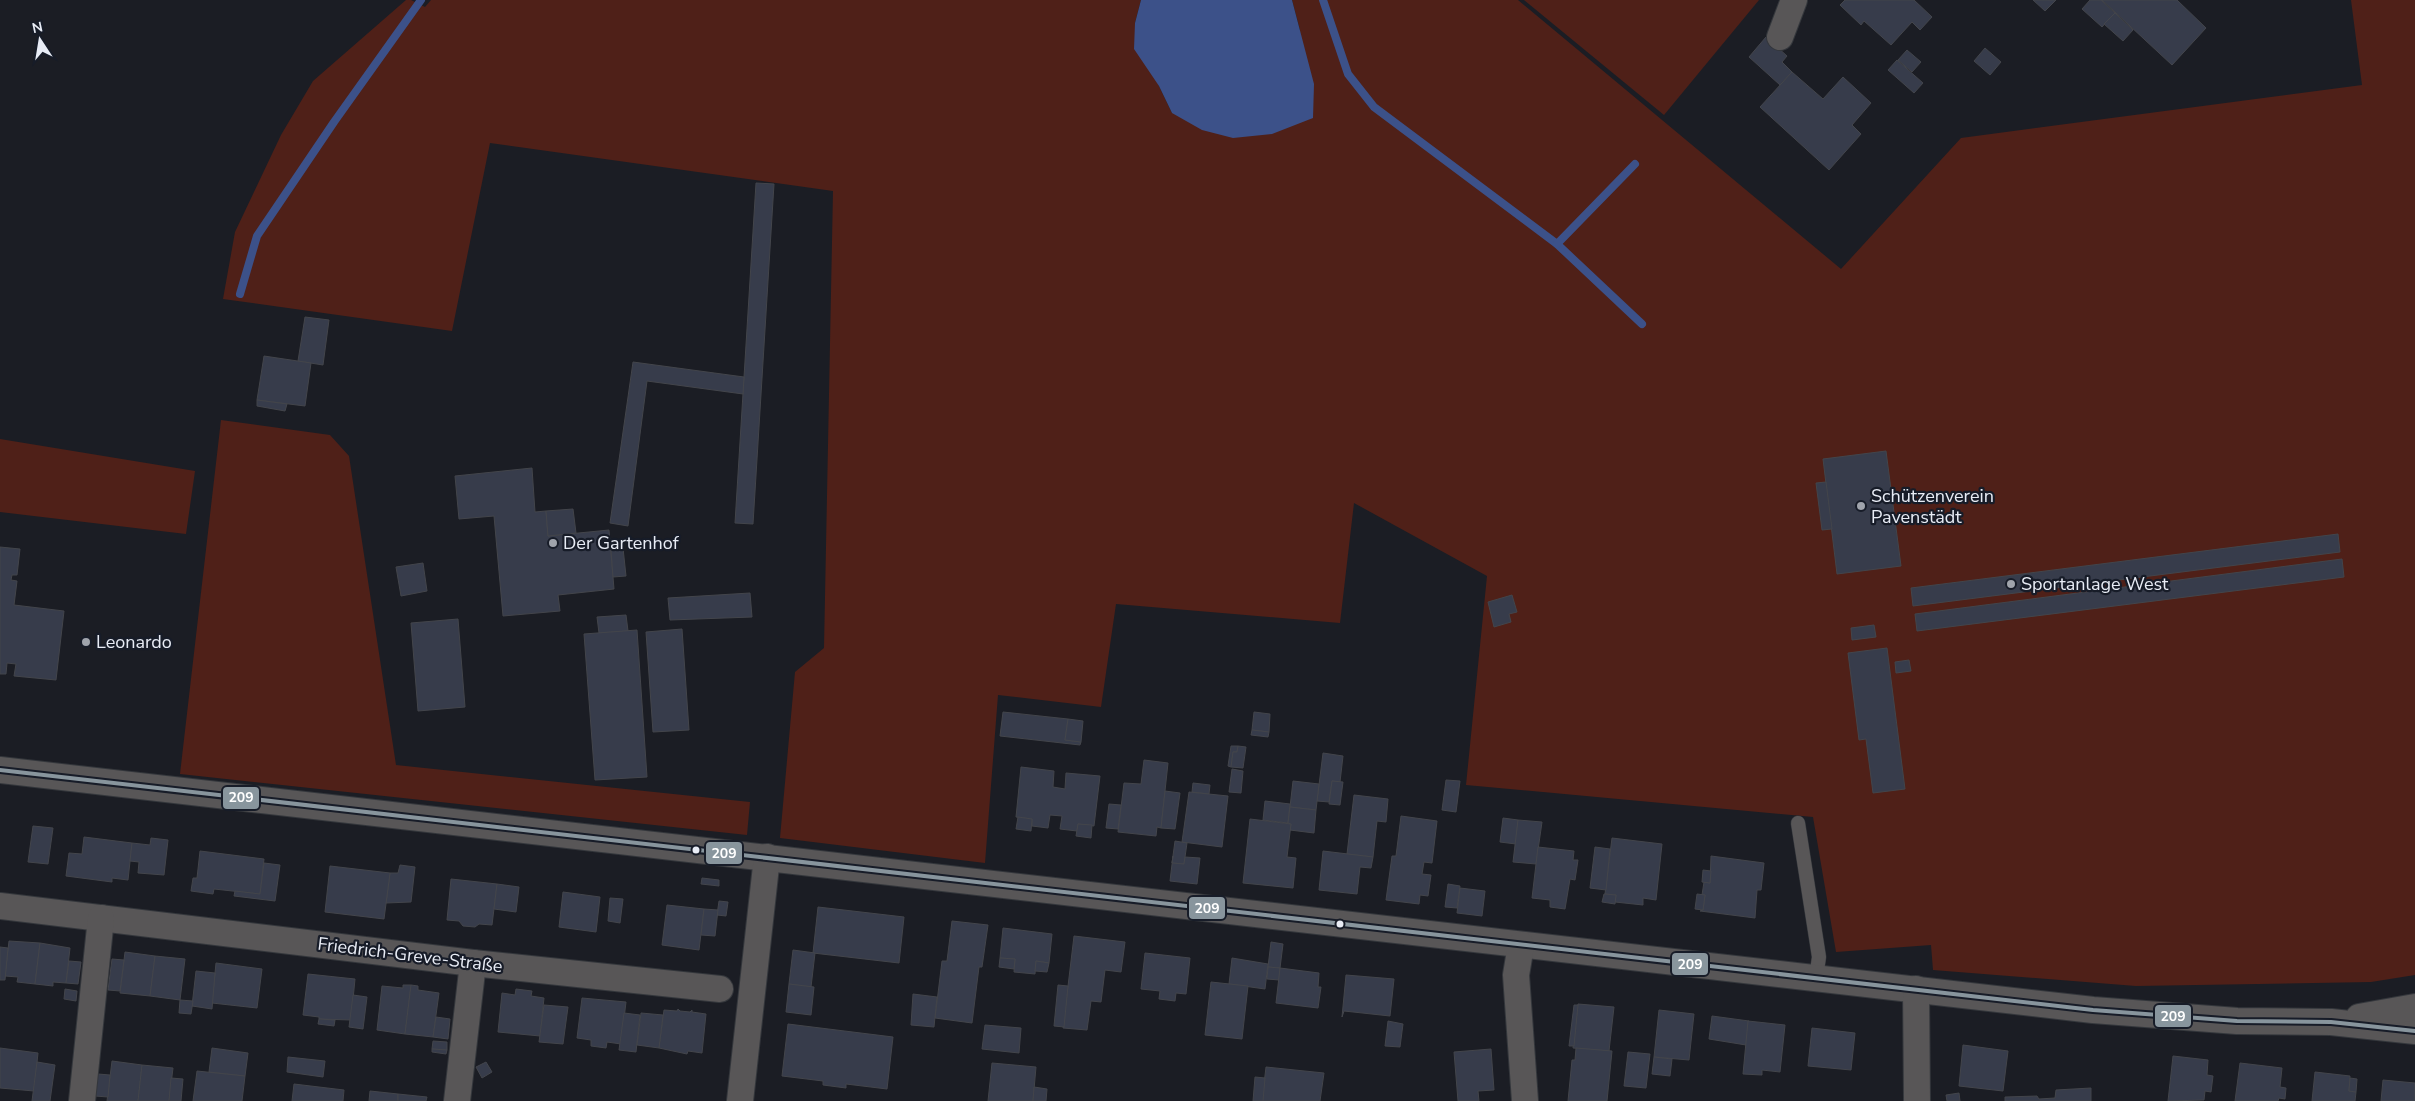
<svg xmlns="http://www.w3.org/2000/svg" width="2415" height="1101" font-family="'Nunito Sans',sans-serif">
	<rect width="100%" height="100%" fill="#1b1d24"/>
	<g fill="#4f2018">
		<polygon points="406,0 411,0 425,7 431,0 1141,0 1135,23 1159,86 1172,113 1300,30 1292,0 1518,0 1841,269 1961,138 2362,85 2351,0 2415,0 2415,975 2371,982 2136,986 1933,970 1931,945 1836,952 1813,817 1466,785 1487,576 1354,503 1340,623 1116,604 1101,707 998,695 985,863 780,838 795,672 824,648 833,191 490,143 452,331 223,299 235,232 281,135 313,81"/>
		<polygon points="1524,0 1759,0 1664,115"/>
		<polygon points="221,420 330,435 349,456 396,765 750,802 747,835 180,774"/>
		<polygon points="0,439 195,471 186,534 0,512"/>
	</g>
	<polygon fill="#3c5189" points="1141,0 1292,0 1314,84 1313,118 1272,134 1233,138 1202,130 1172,113 1159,86 1134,49 1135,23"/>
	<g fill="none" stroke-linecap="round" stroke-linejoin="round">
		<g stroke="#3c5189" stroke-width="8">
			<polyline points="1323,0 1348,74 1374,107 1557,244 1642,324"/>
			<polyline points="1557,244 1635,164"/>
			<polyline points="240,294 257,236 334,122 421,0"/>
		</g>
	</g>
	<g fill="#373c4b" stroke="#43454b">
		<polygon points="1845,0 1914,0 1932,17 1920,30 1912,22 1891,45 1864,21 1861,25 1840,5"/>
		<polygon points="2033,0 2056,0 2045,11"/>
		<polygon points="2090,0 2101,0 2115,13 2102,27 2082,9"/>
		<polygon points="2102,0 2177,0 2206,28 2172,65"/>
		<polygon points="2115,13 2133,30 2123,41 2104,24"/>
		<polygon points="1766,37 1787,56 1782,62 1792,72 1780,85 1749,57"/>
		<polygon points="1985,48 2001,62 1990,75 1974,61"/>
		<polygon points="1907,50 1921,62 1912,72 1898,60"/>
		<polygon points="1897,60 1923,83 1914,93 1888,70"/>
		<polygon points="1792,72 1823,99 1843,77 1871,103 1852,125 1861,134 1829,170 1760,107"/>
		<polygon points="756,183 774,184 753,524 735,523"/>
		<polygon points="305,317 329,320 323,365 298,361"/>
		<polygon points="264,356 311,363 305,406 257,400"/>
		<polygon points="633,362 744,377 743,394 647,381 628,526 610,523"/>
		<polygon points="257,400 287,404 285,411 257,406"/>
		<polygon points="1886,451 1901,566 1837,574 1823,459"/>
		<polygon points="532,468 535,512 546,511 548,536 609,530 614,589 558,595 560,611 503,616 494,516 459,519 455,476"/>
		<polygon points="1826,482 1832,529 1822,530 1816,483"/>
		<polygon points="573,509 576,533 548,536 546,511"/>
		<polygon points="2338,534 2340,552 1913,606 1911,588"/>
		<polygon points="0,547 20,549 17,575 12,575 11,580 17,581 14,605 64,611 56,680 14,676 16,664 7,663 6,674 0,674"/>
		<polygon points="623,548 626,576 613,577 611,550"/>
		<polygon points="2342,559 2344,577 1917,631 1915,614"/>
		<polygon points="423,563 427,591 401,596 396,567"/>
		<polygon points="750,593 752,617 670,620 668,598"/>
		<polygon points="1512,595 1517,612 1509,614 1511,622 1494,627 1488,602"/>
		<polygon points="626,615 628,631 599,633 597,617"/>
		<polygon points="458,619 465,707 418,711 411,623"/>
		<polygon points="1874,625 1876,637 1852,640 1851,628"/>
		<polygon points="682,629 689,730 653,732 646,632"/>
		<polygon points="637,630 647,777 595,780 584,634"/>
		<polygon points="1887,648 1905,789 1873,793 1866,739 1859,740 1848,653"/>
		<polygon points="1909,660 1911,671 1896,673 1895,662"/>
		<polygon points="1003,712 1068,719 1065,740 1081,742 1080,745 1000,736"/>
		<polygon points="1254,712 1270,714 1269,732 1252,730"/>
		<polygon points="1068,719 1083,721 1081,742 1065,740"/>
		<polygon points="1252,730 1269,732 1268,737 1251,735"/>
		<polygon points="1231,746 1238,746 1237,752 1233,752 1231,767 1228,766"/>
		<polygon points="1238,746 1246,747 1243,768 1231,767 1233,752 1237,752"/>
		<polygon points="1323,753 1343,756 1340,782 1332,781 1329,802 1317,801"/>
		<polygon points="1144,760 1168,763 1161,828 1157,827 1156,836 1118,832 1124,783 1141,784"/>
		<polygon points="1021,767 1054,771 1053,787 1065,789 1066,773 1100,776 1094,826 1078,824 1077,831 1060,829 1062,816 1050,815 1048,828 1032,826 1032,819 1016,817"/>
		<polygon points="1232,769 1243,771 1241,793 1229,792"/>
		<polygon points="1446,780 1460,781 1456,812 1442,810"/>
		<polygon points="1293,781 1319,784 1316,810 1290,807"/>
		<polygon points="1332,781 1343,782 1340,805 1329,804"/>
		<polygon points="1193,783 1210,785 1209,794 1192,792"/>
		<polygon points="1165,791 1180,793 1175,829 1161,828"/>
		<polygon points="1189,792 1228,796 1222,847 1182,842"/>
		<polygon points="1354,795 1388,799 1386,822 1377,821 1373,857 1347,854"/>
		<polygon points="1265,801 1290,804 1288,823 1263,820"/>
		<polygon points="1109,804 1121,805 1118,829 1106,828"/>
		<polygon points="1290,807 1316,810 1314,833 1290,830 1291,824 1288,823"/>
		<polygon points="1401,816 1437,821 1432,863 1424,862 1422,874 1431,875 1428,896 1420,895 1419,904 1386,900 1392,856 1396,856"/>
		<polygon points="1018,817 1032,819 1031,831 1016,829"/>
		<polygon points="1503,818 1518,820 1516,844 1500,842"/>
		<polygon points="1250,819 1291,824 1287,857 1296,858 1293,888 1243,883"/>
		<polygon points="1518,820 1542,822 1536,864 1513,862"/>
		<polygon points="1078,824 1092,825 1091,838 1076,836"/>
		<polygon points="33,826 53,828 48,864 28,862"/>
		<polygon points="84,837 132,843 128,880 112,878 112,882 66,876 69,853 82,854"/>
		<polygon points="151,838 168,840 164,875 138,873 139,862 130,861 132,843 150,845"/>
		<polygon points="1612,838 1662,844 1656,900 1643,898 1643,905 1615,902 1616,895 1605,894"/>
		<polygon points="1175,841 1187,843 1184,864 1172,863"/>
		<polygon points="1538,847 1574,851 1573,860 1578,860 1575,880 1570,879 1565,909 1550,907 1550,900 1532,898"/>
		<polygon points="1595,847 1610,849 1606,890 1590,888"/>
		<polygon points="200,851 264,859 260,894 214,889 213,894 191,891 193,878 197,878"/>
		<polygon points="1323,851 1373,857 1371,868 1360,867 1357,894 1319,890"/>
		<polygon points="1173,856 1172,863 1184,864 1185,857 1200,858 1197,884 1170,881"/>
		<polygon points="1711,856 1764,863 1761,890 1757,890 1755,918 1700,911 1703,910 1705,895 1702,895 1704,882 1710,883"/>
		<polygon points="264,863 280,865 275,901 234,896 235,891 260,894"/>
		<polygon points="400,865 415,867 411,902 386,903 390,873 398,873"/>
		<polygon points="330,866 390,873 384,919 325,912"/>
		<polygon points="1703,870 1711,871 1710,883 1702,882"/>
		<polygon points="702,878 719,880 719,886 701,884"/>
		<polygon points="451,879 497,884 492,925 479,924 475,927 463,926 459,921 447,920"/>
		<polygon points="497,884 519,887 516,912 494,909"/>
		<polygon points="1448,884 1460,886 1457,908 1445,907"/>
		<polygon points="1460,888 1485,891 1482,916 1457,913"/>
		<polygon points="563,892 600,897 596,932 559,927"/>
		<polygon points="1604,894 1616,895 1615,904 1602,902"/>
		<polygon points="1697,894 1705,895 1703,910 1695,909"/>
		<polygon points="610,898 623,899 620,923 608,921"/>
		<polygon points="719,901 728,902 726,916 717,915"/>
		<polygon points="667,905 704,909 699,950 662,945"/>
		<polygon points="818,907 904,917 899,963 813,953"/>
		<polygon points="704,909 718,910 715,936 701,935"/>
		<polygon points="952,921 988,925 982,967 979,967 972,1023 935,1018 942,961 947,961"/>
		<polygon points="1003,928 1052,934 1049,963 1036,961 1035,974 1014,972 1015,959 1000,958"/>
		<polygon points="1074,936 1125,942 1121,972 1105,970 1101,1002 1091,1001 1087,1030 1063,1028"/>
		<polygon points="9,941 40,943 35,984 17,982 18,977 5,976"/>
		<polygon points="1271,942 1283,944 1280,968 1268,967"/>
		<polygon points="40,943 70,948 66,983 53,982 53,986 35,984"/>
		<polygon points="0,947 8,948 5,980 0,980"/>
		<polygon points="793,950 815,953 811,987 789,984"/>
		<polygon points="125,952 155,956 150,996 120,993"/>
		<polygon points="1145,953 1190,958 1186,994 1176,993 1175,1001 1159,999 1160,991 1141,989"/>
		<polygon points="155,956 185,959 180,1000 150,996"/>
		<polygon points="1000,958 1015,959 1014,969 999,967"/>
		<polygon points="1232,958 1268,964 1265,989 1229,984"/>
		<polygon points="112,959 124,960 120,991 108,990"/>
		<polygon points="69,961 81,962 78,984 66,983"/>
		<polygon points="1036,961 1049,963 1047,972 1035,971"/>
		<polygon points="216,963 262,969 257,1008 212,1003"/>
		<polygon points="1268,967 1280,968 1279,980 1267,979"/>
		<polygon points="1280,968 1319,973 1318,987 1321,987 1318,1008 1276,1003"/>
		<polygon points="196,971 215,973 212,1009 192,1006"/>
		<polygon points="308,974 355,979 351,1020 319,1019 319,1017 303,1015"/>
		<polygon points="1346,975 1394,979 1390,1016 1344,1011 1342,1017"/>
		<polygon points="1211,982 1248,986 1242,1039 1205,1035"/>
		<polygon points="789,984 814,987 811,1015 786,1012"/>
		<polygon points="403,985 411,985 405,1034 377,1030 382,986 403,988"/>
		<polygon points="411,985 418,986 418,990 439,993 433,1037 405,1034"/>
		<polygon points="1058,985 1068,986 1064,1027 1054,1026"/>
		<polygon points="65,989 77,991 76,1001 64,999"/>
		<polygon points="516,989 532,991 531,996 544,998 540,1036 498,1032 502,993 515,995"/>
		<polygon points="913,994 937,997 934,1027 911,1025"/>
		<polygon points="353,995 367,997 363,1029 349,1027"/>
		<polygon points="582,998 626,1002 621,1044 607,1042 606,1048 591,1046 591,1040 577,1038"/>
		<polygon points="180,1000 193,1001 191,1014 179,1013"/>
		<polygon points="1578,1004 1614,1007 1609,1051 1573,1048"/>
		<polygon points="544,1005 568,1007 563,1044 539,1042"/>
		<polygon points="1574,1005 1578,1005 1574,1046 1569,1046"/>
		<polygon points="678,1009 680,1011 690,1012 692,1010 692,1012 706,1014 702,1053 688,1051 687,1054 659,1048 664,1010 677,1011"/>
		<polygon points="1659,1010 1694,1014 1689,1060 1654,1057"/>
		<polygon points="624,1013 640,1015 636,1052 619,1050"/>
		<polygon points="641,1013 663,1015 659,1048 637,1045"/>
		<polygon points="1712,1016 1749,1021 1746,1045 1709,1039"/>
		<polygon points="436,1017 450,1019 448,1039 433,1037"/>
		<polygon points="319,1019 335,1020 334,1026 318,1024"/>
		<polygon points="1388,1021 1403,1024 1400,1047 1385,1046"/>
		<polygon points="1748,1021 1785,1025 1780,1072 1762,1070 1762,1075 1743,1074"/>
		<polygon points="788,1024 893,1037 887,1089 846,1084 846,1088 823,1085 823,1081 782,1076"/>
		<polygon points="985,1025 1021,1028 1019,1053 982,1049"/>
		<polygon points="1812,1028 1855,1033 1851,1070 1808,1066"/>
		<polygon points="433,1041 447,1042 447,1050 432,1049"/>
		<polygon points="1963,1045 2008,1051 2003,1091 1959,1086"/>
		<polygon points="0,1048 38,1053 34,1091 0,1088"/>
		<polygon points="212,1048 248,1053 245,1076 209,1072"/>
		<polygon points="1576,1048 1612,1051 1607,1101 1568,1101 1572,1060 1575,1060"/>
		<polygon points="432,1049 447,1050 446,1054 432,1052"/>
		<polygon points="1491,1049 1494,1090 1478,1091 1479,1101 1458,1101 1454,1052"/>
		<polygon points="1628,1052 1650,1054 1646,1088 1624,1086"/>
		<polygon points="2173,1056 2208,1060 2207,1075 2213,1076 2211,1092 2205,1091 2204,1100 2168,1101"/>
		<polygon points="288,1057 325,1061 323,1077 287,1072"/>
		<polygon points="1654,1057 1672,1059 1670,1076 1652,1074"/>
		<polygon points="112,1061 142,1065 138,1101 107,1101"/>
		<polygon points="37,1062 55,1065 50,1101 32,1101"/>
		<polygon points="486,1062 492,1072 482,1078 476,1067"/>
		<polygon points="992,1063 1036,1067 1033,1101 988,1101"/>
		<polygon points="2240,1063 2282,1068 2280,1087 2286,1088 2285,1099 2279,1098 2278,1101 2235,1101"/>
		<polygon points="142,1065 173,1068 169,1101 138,1101"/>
		<polygon points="1266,1067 1324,1073 1320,1101 1262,1101"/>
		<polygon points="197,1071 245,1076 242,1101 193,1101"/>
		<polygon points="2315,1072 2350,1076 2349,1091 2356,1092 2355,1101 2312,1101"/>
		<polygon points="98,1074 110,1075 108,1097 95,1096"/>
		<polygon points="1255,1077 1265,1078 1263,1101 1253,1101"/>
		<polygon points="171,1078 183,1079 181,1101 169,1101"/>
		<polygon points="2350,1078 2357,1079 2356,1092 2349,1091"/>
		<polygon points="2383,1080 2415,1083 2415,1101 2381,1101"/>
		<polygon points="294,1084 344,1090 343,1101 292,1101"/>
		<polygon points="1034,1087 1047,1089 1046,1101 1033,1101"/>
		<polygon points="2091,1088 2091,1101 2005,1101 2005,1097 2037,1096 2039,1099 2055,1098 2056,1090"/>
		<polygon points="370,1091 398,1094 398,1101 369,1101"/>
		<polygon points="1959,1093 1960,1101 1947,1101 1946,1095"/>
		<polygon points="398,1094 427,1097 426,1101 398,1101"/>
	</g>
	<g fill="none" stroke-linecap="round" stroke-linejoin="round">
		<g stroke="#34373c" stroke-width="15">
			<polyline id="service" points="1798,823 1819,957 1816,978"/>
		</g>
		<g stroke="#34373c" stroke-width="28">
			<g id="minor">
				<polyline points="1780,37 1794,0"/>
				<polyline points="0,770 2093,1010 2237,1021 2331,1022 2415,1031"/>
				<polyline points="0,906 473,963 720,989"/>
				<polyline points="1521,945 1516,975 1525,1101"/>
				<polyline points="1916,989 1917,1101"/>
				<polyline points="2359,1017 2415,1007"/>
				<polyline points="82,1101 101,918"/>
				<polyline points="457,1101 473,963"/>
				<polyline points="740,1101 767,857"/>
			</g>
		</g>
		<use href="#service" stroke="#585657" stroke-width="14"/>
		<use href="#minor" stroke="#585657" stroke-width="26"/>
		<g stroke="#171c28" stroke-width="8">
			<polyline id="bus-1" points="0,770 2093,1010 2237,1021 2331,1022 2415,1031"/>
		</g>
		<use href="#bus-1" stroke="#88959d" stroke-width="4"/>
	</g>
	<g fill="#a0a4ac" stroke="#171c28" stroke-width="2">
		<circle cx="1861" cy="506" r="5"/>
		<circle cx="553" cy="543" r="5"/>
		<circle cx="2011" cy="584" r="5"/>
		<circle cx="86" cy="642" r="5"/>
	</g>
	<g fill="#e8ecf5" stroke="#171c28" stroke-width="2">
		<circle cx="696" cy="850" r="4.5"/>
		<circle cx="1340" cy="924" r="4.5"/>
	</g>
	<g text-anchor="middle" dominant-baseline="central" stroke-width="4.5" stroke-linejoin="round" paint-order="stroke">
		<g font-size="18" fill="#e8ecf5" stroke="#171c28" text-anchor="start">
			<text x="1871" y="496">Schützenverein<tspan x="1871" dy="21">Pavenstädt</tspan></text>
			<text x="563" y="543">Der Gartenhof</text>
			<text x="2021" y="584">Sportanlage West</text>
			<text x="96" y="642">Leonardo</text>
		</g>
		<g font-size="18" fill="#e8ecf5" stroke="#171c28">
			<text transform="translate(410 955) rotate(7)">Friedrich-Greve-Straße</text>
		</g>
	</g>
	<g stroke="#171c28" stroke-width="2">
		<rect x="222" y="786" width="38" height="24" rx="5" fill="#88959d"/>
		<rect x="705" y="841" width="38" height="24" rx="5" fill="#88959d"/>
		<rect x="1188" y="896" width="38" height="24" rx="5" fill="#88959d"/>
		<rect x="1671" y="952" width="38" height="24" rx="5" fill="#88959d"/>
		<rect x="2154" y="1004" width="38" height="24" rx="5" fill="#88959d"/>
	</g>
	<g font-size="14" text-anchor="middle" font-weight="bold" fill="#fff">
		<text x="241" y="802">209</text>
		<text x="724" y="858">209</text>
		<text x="1207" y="913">209</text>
		<text x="1690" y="969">209</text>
		<text x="2173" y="1021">209</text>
	</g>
	<g transform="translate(40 40) rotate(348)" stroke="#171c28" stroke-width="4" paint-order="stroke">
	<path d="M0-4L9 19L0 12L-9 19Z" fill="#e8ecf5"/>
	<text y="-8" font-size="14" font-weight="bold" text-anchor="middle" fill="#e8ecf5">N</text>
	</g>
</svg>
